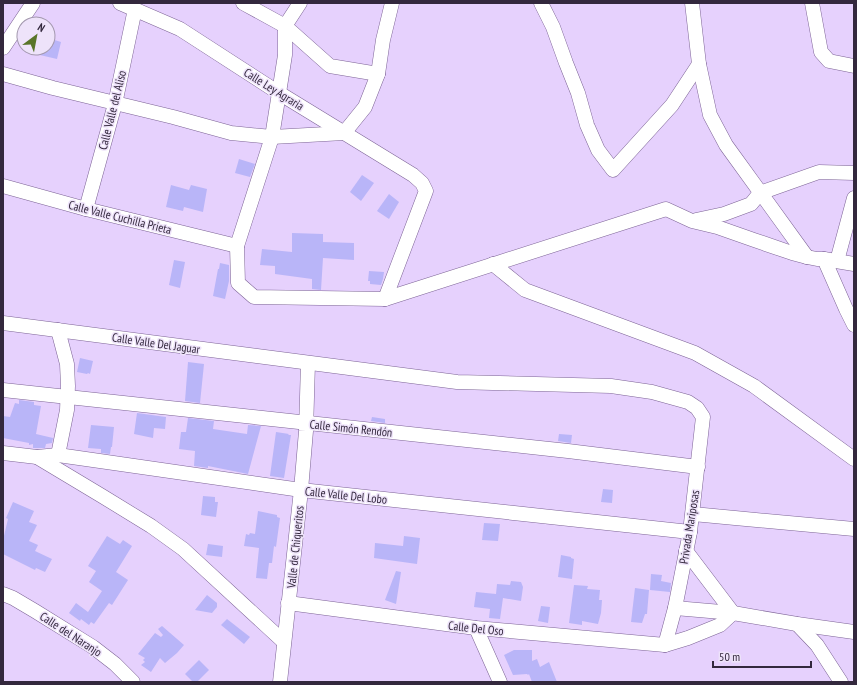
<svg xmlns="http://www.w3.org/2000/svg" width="857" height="685" font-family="'PT Sans Narrow',sans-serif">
	<rect width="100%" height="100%" fill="#e6d1fd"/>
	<g fill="#b9b5f8">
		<polygon points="48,38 61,42 57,59 27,52 27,48 48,48"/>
		<polygon points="239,159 255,164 250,177 235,173"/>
		<polygon points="362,175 374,183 361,201 350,192"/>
		<polygon points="171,185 189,190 191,185 207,189 203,212 184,207 183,211 166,207"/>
		<polygon points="389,194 399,202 389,219 377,211"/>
		<polygon points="292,233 323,234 323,242 354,243 354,260 323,258 321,290 312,289 312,279 275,274 275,266 260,265 262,249 292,252"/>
		<polygon points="174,260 185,262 180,288 169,285"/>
		<polygon points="220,263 229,265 229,281 225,299 213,296 218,269 219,269"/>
		<polygon points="369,271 384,272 383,279 381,285 370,284 370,281 368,281"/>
		<polygon points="80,358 93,361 90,374 88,373 87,374 77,372"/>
		<polygon points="188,362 204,364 200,403 185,401"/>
		<polygon points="19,400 34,402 34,405 41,406 36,434 53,438 52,443 46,444 45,448 33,448 33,444 29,445 29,443 3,438 3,416 10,417 15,403 19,404"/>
		<polygon points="137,413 166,417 165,429 154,428 153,438 134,434"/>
		<polygon points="372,417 385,419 385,423 371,421"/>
		<polygon points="188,418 214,421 213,429 247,434 248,425 261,426 248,474 208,466 208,468 194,466 195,451 179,449 181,432 186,432"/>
		<polygon points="91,425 114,427 112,447 111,447 110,454 101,453 101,449 88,448"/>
		<polygon points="276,432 289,434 288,435 291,435 284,478 270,476"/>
		<polygon points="559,434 572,435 571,443 558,441"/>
		<polygon points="603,489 613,490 612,503 601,502"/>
		<polygon points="203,496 215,497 215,502 218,502 216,517 201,515"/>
		<polygon points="13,502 34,511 29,522 37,525 29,541 38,545 35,551 52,559 45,572 36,568 35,570 3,554 3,540 8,519 6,518"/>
		<polygon points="258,511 277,515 277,517 280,518 276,547 274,546 272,563 269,563 267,579 256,578 259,548 244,546 246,534 249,535 250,533 255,534"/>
		<polygon points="484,523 500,524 498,541 482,540"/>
		<polygon points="107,536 120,544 123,540 132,546 116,572 128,580 112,605 109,603 94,624 91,622 89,625 81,619 80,621 69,613 76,603 88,612 102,591 89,582 96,571 88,566"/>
		<polygon points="404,536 420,538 417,564 374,558 375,543 403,546"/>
		<polygon points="208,544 223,546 222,557 206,555"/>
		<polygon points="561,555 571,557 571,558 574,559 572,579 558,577"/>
		<polygon points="396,571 401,572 396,604 385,600"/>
		<polygon points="651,574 662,575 661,581 671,583 670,592 650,590"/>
		<polygon points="511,581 521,582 523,587 521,601 503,598 500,619 489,618 490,609 474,607 476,592 496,594 497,584 510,585"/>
		<polygon points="574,585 588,586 587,589 600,590 599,600 602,600 601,613 598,624 582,621 582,625 569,623"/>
		<polygon points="635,588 649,590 647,614 645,614 642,623 631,622"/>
		<polygon points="207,595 217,603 217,607 212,613 195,610"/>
		<polygon points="541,606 550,607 548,623 538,621"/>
		<polygon points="227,619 250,637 244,644 221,625"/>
		<polygon points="162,626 184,645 177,653 165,663 160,658 151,672 141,665 145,662 143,660 145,658 138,654 155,633 161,637 163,635 158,629"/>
		<polygon points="514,650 532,650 532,661 537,659 540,667 549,662 557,682 532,682 529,674 528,675 527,674 513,675 504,655"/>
		<polygon points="199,660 209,670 197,682 193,682 185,674"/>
	</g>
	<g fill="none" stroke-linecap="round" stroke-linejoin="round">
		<g stroke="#7d6496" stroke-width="15">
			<g id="minor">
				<polyline points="120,3 180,29 279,93 413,175 422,183 426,191 385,299"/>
				<polyline points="243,3 285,26 330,66 378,74"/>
				<polyline points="300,3 285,26 285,55 272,137 237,246 238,283 254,297 385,299 666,209 692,221 717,227 754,240 792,253 807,257 817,259 824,259 854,264"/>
				<polyline points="541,3 553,27 566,63 578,93 587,125 598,150 613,170 672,105 699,64"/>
				<polyline points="692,3 699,64 710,115 726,145 807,257"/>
				<polyline points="812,3 821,52 829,61 854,66"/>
				<polyline points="3,48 33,3"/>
				<polyline points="3,74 53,88 173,117 231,133 272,137 344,133 365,107 378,74 383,40 392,3"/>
				<polyline points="3,186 86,209 237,246"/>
				<polyline points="86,209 115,104 135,9"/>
				<polyline points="696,220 724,214 751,204 760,193 819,172 854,173"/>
				<polyline points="824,259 846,309 854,325"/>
				<polyline points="837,261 854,198"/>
				<polyline points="493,264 525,290 695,353 754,386 854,459"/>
				<polyline points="3,323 457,382 611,386 652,392 688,402 697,408 703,417 690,532 675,608 665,645"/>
				<polyline points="3,390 568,451 698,467"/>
				<polyline points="3,453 37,457 58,455 301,490 690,532"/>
				<polyline points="58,455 67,410 68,386 67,364 58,330"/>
				<polyline points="37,457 102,496 151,526 183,549 284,642"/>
				<polyline points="693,514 735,518 854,529"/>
				<polyline points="3,594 13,598 35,611 93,647 115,664 133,682"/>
				<polyline points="288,603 476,628 665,645 688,638 720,625 733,613 686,551"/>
				<polyline points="675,608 733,613 797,624 854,632"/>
				<polyline points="797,624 817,645 841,682"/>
				<polyline points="476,628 500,682"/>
				<polyline points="280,682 301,490 306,431 308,363"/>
			</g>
		</g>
		<use href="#minor" stroke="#fff" stroke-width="14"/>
	</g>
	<g text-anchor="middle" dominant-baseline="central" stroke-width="3" stroke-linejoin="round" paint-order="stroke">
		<g font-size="12" fill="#33283d" stroke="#eee3fa">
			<text transform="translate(274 89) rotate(32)">Calle Ley Agraria</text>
			<text transform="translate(112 110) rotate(-76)">Calle Valle del Aliso</text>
			<text transform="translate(120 217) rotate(14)">Calle Valle Cuchilla Prieta</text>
			<text transform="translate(156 343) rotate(8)">Calle Valle Del Jaguar</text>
			<text transform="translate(351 428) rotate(6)">Calle Simón Rendón</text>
			<text transform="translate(346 495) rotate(6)">Calle Valle Del Lobo</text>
			<text transform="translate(689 527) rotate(-81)">Privada Mariposas</text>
			<text transform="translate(295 547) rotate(-84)">Valle de Chiqueritos</text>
			<text transform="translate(476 628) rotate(6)">Calle Del Oso</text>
			<text transform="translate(71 634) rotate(33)">Calle del Naranjo</text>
		</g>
	</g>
	<rect width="857" height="685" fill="none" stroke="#33283d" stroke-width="8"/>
	<g transform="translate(36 36) rotate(32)"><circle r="19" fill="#eee3fa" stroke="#a398ae"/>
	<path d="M0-3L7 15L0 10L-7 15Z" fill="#597529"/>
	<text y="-6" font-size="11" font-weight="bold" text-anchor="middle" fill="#33283d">N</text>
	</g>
	<path d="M713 661v6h98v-6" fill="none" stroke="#33283d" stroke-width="2"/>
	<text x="719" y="661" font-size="12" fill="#33283d" stroke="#eee3fa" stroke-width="3" paint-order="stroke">50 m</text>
</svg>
